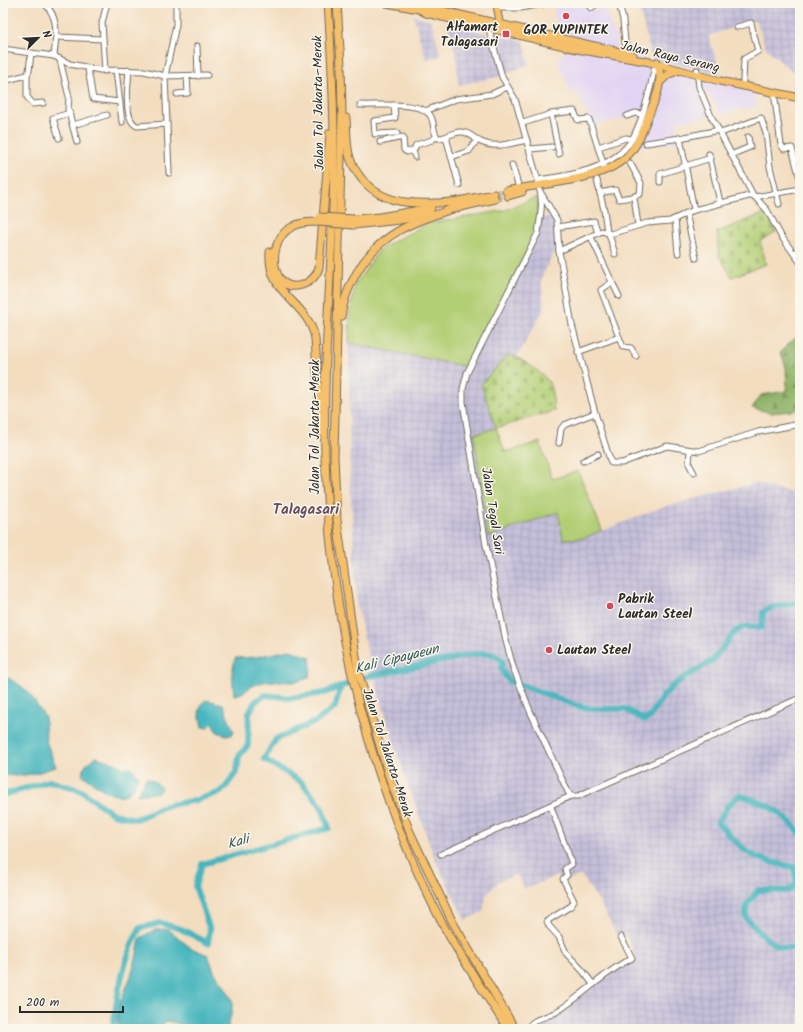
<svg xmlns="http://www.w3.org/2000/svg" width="803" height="1032" font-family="Kalam,sans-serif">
	<defs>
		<pattern id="industrial-grid" width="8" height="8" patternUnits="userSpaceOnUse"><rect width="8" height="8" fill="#c5c0da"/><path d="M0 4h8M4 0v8" fill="none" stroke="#a9a5bb"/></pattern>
		<pattern id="forest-firs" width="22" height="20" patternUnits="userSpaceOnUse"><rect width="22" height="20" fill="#8eb267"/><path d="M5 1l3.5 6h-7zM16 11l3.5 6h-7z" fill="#749155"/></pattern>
		<pattern id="cemetery-stones" width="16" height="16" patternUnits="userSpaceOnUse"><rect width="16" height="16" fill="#b3cf76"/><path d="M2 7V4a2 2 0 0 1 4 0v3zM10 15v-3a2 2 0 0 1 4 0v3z" fill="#9ab266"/></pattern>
	</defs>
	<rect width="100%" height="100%" fill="#fbf7ec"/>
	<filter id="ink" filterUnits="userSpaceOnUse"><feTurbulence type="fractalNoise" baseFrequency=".025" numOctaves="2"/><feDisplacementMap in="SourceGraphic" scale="8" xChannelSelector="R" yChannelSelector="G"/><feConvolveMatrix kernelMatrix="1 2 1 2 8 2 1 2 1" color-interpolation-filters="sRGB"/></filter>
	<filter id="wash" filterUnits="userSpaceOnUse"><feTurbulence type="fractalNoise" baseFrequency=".012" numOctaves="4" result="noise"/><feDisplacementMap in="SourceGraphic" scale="16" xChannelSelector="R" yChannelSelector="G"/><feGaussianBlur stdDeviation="0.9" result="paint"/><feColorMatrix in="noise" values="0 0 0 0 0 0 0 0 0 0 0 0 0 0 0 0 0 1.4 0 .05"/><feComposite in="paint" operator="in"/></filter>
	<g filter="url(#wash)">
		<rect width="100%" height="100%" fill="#f3ddbf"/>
		<polygon fill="#e1d4f3" points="561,3 587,3 593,11 601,5 610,20 611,29 616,34 617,52 753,83 757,107 720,114 709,93 701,94 710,117 676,122 679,142 634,148 647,114 593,125 576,92 571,93 557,59 568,51 555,17 553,7"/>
		<g fill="url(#industrial-grid)">
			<polygon points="422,3 456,3 457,13"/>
			<polygon points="638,3 800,3 800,69 792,72 766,48 756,20 708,36 721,74 652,59"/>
			<polygon points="413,15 431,20 441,56 426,59"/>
			<polygon points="448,25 524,41 529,64 498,77 458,85 456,54"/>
			<polygon points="538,217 554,217 558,243 541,279 544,309 517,357 509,354 481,384 496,428 474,434 584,538 662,507 756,483 800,495 800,1029 543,1029 542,1025 614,971 636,958 626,934 619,940 600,903 581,875 561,883 557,876 524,889 517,874 499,881 486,895 483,912 465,920 435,859 399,760 369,661 357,605 350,481 349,343 468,367"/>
		</g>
		<g fill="#b3cf76" stroke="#6f7d50">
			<polygon points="537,197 538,217 536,236 468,367 349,343 350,311 355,285 380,249 426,224 506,210"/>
			<polygon points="496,428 505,452 540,442 552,479 578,471 602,530 584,538 563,539 558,512 488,537 474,434"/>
		</g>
		<polygon fill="url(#forest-firs)" stroke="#5c6e49" points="800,334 800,410 772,413 752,408 761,395 787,391 786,367 780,352"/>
		<g fill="url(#cemetery-stones)" stroke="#6f7d50">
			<polygon points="766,213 776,232 760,241 766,264 732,277 719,256 717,232"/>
			<path d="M509,354C520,358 544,373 549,383C553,391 553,403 554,411L496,428L481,384Z"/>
		</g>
		<g fill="#47b6be" stroke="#397074">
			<path d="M290,650L310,657L311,669L309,677C295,687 275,678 260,683C250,685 244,695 234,695L232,673L235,658L255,657Z"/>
			<polygon points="3,675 20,685 29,693 45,717 46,741 56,767 33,774 16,776 3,775"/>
			<polygon points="206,700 223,704 234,732 229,736 217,732 212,723 207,728 202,727 199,712 202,703"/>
			<path d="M96,757L118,764L124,768L131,767L138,776C127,814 101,787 82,775L85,765Z"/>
			<path d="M146,778C153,779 156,782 161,788L159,792L137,795Z"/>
			<path d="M168,929L191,948L208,955L215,973L224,985L232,1000V1012L227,1029H181L179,1024L167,1021L159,1029H119C114,1007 126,992 132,972C136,961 138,949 140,938L154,930Z"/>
		</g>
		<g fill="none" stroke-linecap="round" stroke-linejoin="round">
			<g stroke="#47b6be" stroke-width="6">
				<path d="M3,795L50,781L80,790L113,814L136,819L165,806L196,800L218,793L225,788L237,771L239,756L248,745L249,713L255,702L265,695L291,698L324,693L369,676L475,654C486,653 495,652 503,662L501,668L505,676L510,681L578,706L593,709H625L645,720L649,718L664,695L676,683L713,660L735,632L743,627H762L763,612L770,608L800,602"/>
				<path d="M800,833C780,810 768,804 739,795L727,807L718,822C745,854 753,860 794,867L797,884L788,891L758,890L746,906V918C760,933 777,955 800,946"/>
				<path d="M113,1029C117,994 123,959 140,928L161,923L181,929L208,943L210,930L195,886L202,864L329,828L321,806L301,782L264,759L276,739L317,721L335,707L341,686"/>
			</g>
		</g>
	</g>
	<g filter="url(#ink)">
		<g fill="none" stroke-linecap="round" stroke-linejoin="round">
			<g stroke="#cbb9a1" stroke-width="7" stroke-dasharray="7 3.5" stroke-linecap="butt">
				<polyline points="494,194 506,191"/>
				<polyline points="495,199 508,196"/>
			</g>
			<g stroke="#71695f" stroke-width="7">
				<g id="minor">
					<path d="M44,3C60,18 56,37 54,56"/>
					<polyline points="587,3 591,8 598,3"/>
					<polyline points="619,3 623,20 626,53"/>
					<polyline points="497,8 521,8 548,3"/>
					<polyline points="737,27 751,23 758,51 744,59 743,81"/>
					<polyline points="489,29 502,77 515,99 538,181"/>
					<polyline points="56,37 103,39"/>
					<polyline points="197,46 198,76"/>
					<polyline points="3,49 31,53"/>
					<polyline points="60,60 69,97 68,109 77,142"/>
					<polyline points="88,69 93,99 120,102"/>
					<polyline points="116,70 122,122"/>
					<path d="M129,70C128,84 123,120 137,126L167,124"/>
					<polyline points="697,70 699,87 711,116 753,195 767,210 781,236 800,262"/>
					<polyline points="105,71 102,23 107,3"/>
					<polyline points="27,75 27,97 33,104 43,103"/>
					<polyline points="3,81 27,75 29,71 31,53 54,56 70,64 100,70 144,71 165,76 207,75"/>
					<polyline points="774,92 781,145 784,149 792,148 800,179"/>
					<polyline points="177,94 188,93 187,76"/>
					<path d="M360,105C376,106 421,101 430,115C435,122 432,132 438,138C447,139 452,131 462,132C469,132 475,139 481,142C496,149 512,143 527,140"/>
					<polyline points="394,105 395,118 374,121 375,134 397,133"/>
					<polyline points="425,111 456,99 492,94 507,87"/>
					<polyline points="551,114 559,154"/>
					<polyline points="627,116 635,113 641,114"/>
					<polyline points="523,123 551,114 574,111 578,120 589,119 604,166"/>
					<polyline points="73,125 107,115"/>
					<polyline points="721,133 761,118 766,133 770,167 779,204"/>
					<polyline points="446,137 459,185"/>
					<polyline points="59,138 53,118 70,113"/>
					<polyline points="380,142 403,137 404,150 407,152 414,150 416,145 432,140 436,137"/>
					<polyline points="646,143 680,138"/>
					<polyline points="598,147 626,138 632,139"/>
					<polyline points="530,149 552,147"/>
					<polyline points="413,151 415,157"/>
					<polyline points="709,154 720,202"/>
					<polyline points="733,154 750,147 748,137"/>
					<polyline points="451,157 469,151 477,140"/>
					<polyline points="512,165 519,188"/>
					<polyline points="169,173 165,76 176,25 176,3"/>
					<path d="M538,180C568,176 608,170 628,145C640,131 651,88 654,69"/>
					<polyline points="597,180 604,210 607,232"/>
					<polyline points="660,182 660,174 711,158"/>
					<path d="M539,187C544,202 540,218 538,233L467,373L463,389V402L486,545L506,641L513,667L530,711L568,792L571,796H578L800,698"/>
					<polyline points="541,193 557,220 559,251 572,325 595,413 611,463 622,463 667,446 699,451 758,432 800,424"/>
					<polyline points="600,193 615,190 619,199 632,197 640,194 641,183 630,163"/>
					<polyline points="634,197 638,225"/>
					<polyline points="755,197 800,189"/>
					<polyline points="694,210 680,138 719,130"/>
					<polyline points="686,213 696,258"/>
					<polyline points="675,219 678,253"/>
					<polyline points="558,227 594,221 598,233"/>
					<polyline points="609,234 615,254"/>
					<polyline points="559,251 602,231 610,234 647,223 670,221 694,210 753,195"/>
					<polyline points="794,253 800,250"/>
					<polyline points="612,282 619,296"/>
					<polyline points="619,337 623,347 631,348 636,356"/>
					<polyline points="578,352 619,337 601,290 612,282 591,237"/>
					<polyline points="559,443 561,429 564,425 595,413"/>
					<polyline points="690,450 689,464 694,473"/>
					<polyline points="583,461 598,454"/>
					<polyline points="551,807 572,864 565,869 567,875 563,879 574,901 571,906 547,921 549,926 559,937 566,953 582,970 593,984"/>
					<polyline points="441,854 571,796"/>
					<path d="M528,1029C530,1019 548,1017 556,1012C583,996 604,972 632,958L621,937"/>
				</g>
			</g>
			<g stroke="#71695f" stroke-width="8">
				<polyline id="major" points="496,3 501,29"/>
			</g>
			<g stroke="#71695f" stroke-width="9">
				<g id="highway">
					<path d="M328,3C331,49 334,96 334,142C335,247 322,352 325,457C330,621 367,779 443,925C463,961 486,995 508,1029"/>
					<polyline points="337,3 341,65 342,115 334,457 337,520 358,671 389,777 410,832 452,921 515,1029"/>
					<polyline points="386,3 419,9 426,13 577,49 650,62 720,81 800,98"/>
					<polyline points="419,9 426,7 633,55"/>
					<polyline points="660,82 669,74 680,70"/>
					<path d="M346,118C347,131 346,146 350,158C368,205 409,206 452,202"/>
					<path d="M506,191C541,183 604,182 628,155C639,144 644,126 650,112C657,96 664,79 657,62"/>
					<polyline points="508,196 522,192"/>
					<polyline points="448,203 494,194"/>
					<polyline points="452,209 495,199"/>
					<polyline points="354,219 380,217 431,208"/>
					<path d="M319,222C310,222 300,222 292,227C265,240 270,295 302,285C311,282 316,277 319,268L330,133"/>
					<polyline points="353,225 400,220 430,213"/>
					<path d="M270,252C267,296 307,300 315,338L321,432"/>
					<path d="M341,317C343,301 348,288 356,274C379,233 413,222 455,208"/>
				</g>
			</g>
			<use href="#minor" stroke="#fff" stroke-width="5"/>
			<use href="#major" stroke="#f6c06b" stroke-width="6"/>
			<use href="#highway" stroke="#f6c06b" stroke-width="7"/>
			<g stroke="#71695f" stroke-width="9" stroke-linecap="butt">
				<g id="highway-bridge">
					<polyline points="320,217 354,219"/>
					<polyline points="319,222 353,225"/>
				</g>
			</g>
			<use href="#highway-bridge" stroke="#f6c06b" stroke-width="7"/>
		</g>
	</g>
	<g fill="#d1495b" stroke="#fbf7ec" stroke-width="1.5">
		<circle cx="566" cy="16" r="4"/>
		<rect x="502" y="30" width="8" height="8" rx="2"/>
		<circle cx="610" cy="606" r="4"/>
		<circle cx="549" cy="650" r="4"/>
	</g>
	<g text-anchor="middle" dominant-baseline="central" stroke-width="3" stroke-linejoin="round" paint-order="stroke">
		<g font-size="13" font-weight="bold" fill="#2b2b2b" stroke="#fbf7ec" text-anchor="start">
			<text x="498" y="27" text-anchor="end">Alfamart<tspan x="498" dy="15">Talagasari</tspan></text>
			<text x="566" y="30" text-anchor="middle">GOR YUPINTEK</text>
			<text x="618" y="599">Pabrik<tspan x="618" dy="15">Lautan Steel</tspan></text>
			<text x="557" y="650">Lautan Steel</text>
		</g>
		<g font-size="13" fill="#2b2b2b" stroke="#fbf7ec">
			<text transform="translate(670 57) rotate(13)">Jalan Raya Serang</text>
			<text transform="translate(319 103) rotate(-91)">Jalan Tol Jakarta–Merak</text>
			<text transform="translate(315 427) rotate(-90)">Jalan Tol Jakarta–Merak</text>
			<text transform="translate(492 511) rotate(81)">Jalan Tegal Sari</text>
			<text transform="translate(387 753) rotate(72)">Jalan Tol Jakarta–Merak</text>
		</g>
		<g font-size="14" font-style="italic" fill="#355c5e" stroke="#fbf7ec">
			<text transform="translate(397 659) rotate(-14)">Kali Cipayaeun</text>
			<text transform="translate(238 842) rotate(-16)">Kali</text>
		</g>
		<g font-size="15" font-weight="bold" fill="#684f5f" stroke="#fbf7ec">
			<text x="306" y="510">Talagasari</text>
		</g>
	</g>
	<rect width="803" height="1032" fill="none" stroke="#fbf7ec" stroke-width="16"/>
	<g transform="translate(38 38) rotate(66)" stroke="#fbf7ec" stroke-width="3" paint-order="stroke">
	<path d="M0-3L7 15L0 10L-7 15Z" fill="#2b2b2b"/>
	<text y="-6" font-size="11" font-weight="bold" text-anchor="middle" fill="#2b2b2b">N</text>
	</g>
	<path d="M20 1006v6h103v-6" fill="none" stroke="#2b2b2b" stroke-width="2"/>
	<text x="26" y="1006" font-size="12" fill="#2b2b2b" stroke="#fbf7ec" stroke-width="3" paint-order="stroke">200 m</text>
</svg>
